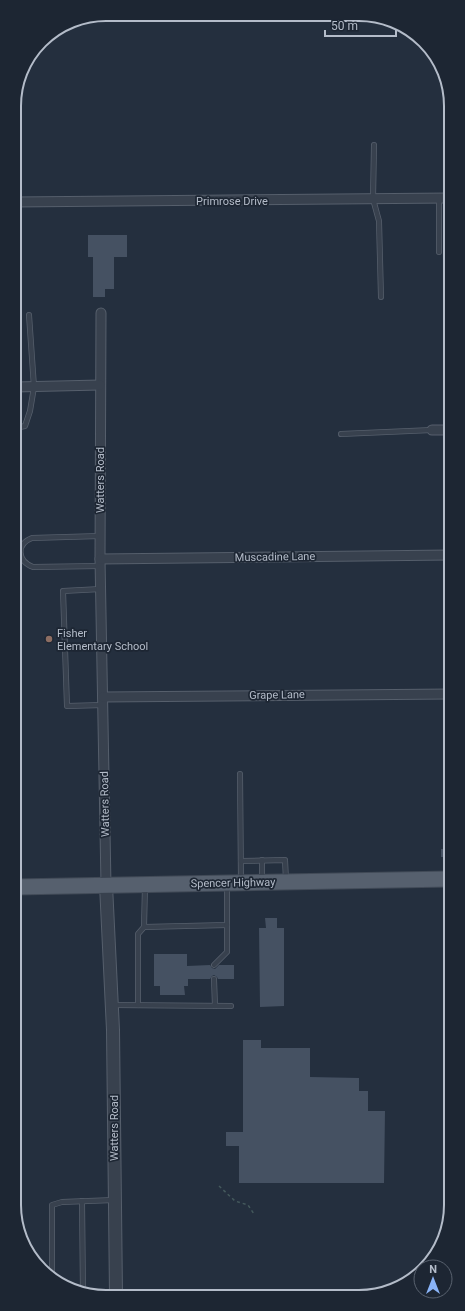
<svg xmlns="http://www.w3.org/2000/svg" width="465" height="1311" font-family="Roboto,sans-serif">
	<rect width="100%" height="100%" fill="#242f3e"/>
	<g fill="#455162">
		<polygon points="88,235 127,235 127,257 114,257 114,289 105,289 105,297 93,297 93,257 88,257"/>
		<rect x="441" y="849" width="9" height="8"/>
		<polygon points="265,918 277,918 277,928 284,928 284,1006 260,1007 259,928 266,928"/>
		<polygon points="154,954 187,954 187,966 210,965 212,968 215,969 219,965 234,965 234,979 218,979 217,977 214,975 212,976 210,979 188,979 188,986 184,986 185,995 160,995 160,986 154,986"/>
		<polygon points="243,1040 261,1040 261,1048 310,1048 310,1077 359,1078 359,1091 368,1091 368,1111 385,1111 384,1183 239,1183 239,1146 226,1146 226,1132 243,1132"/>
	</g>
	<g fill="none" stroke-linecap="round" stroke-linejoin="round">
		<g stroke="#565f6c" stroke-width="6">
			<g id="service">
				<polyline points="374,145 373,199 379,221 381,297"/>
				<polyline points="439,252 439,199"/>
				<polyline points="15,428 25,426 30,411 34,387 29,315"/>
				<polyline points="341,434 432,430"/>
				<path d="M100,536L32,538C16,544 17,561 33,567L100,566"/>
				<polyline points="101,589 63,591 67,706 103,705"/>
				<polyline points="240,774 241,881"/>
				<polyline points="262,860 262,881"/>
				<polyline points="241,861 285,860 286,880"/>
				<polyline points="144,927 227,925 227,885"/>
				<polyline points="214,965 227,952 227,925"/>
				<polyline points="214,979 215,1006"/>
				<polyline points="113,1005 231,1006"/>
				<polyline points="138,1005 138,934 144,927 145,886"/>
				<polyline points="82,1201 83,1293"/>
				<polyline points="52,1276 52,1205 62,1202 114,1200"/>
			</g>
		</g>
		<g stroke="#565f6c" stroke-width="11">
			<g id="minor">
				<polyline points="14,202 449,198"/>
				<polyline points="101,313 100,559 106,885"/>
				<polyline points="15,387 100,385"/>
				<polyline points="432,430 450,430"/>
				<polyline points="100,559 450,555"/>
				<polyline points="103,697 450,694"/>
			</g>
		</g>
		<g stroke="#565f6c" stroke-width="14">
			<polyline id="tertiary" points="106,885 113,1030 116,1295"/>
		</g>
		<g stroke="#414a57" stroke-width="17">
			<polyline id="primary" points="15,887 450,879"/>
		</g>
		<polyline stroke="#44595c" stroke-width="1.5" stroke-dasharray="3 3" stroke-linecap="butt" points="219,1186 235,1201 248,1205 254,1214"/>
		<use href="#service" stroke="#38414e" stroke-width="4.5"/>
		<use href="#minor" stroke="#38414e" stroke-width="9"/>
		<use href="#tertiary" stroke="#38414e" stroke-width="12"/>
		<use href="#primary" stroke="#56606e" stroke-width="15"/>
	</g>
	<circle fill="#8d6e63" stroke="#1d2633" stroke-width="1.5" cx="49" cy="639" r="4"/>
	<g text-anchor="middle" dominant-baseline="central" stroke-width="3.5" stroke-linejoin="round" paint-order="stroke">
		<g font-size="11" fill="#b4bcc9" stroke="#1d2633">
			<text x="232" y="201">Primrose Drive</text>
			<text transform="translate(100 480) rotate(-90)">Watters Road</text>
			<text transform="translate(275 557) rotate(-1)">Muscadine Lane</text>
			<text transform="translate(277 695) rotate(-1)">Grape Lane</text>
			<text transform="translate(105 804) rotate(-91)">Watters Road</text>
			<text transform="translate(233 883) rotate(-1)">Spencer Highway</text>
			<text transform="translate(114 1128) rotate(-90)">Watters Road</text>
		</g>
		<g font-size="11" fill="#b4bcc9" stroke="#1d2633" text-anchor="start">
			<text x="57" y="633">Fisher<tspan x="57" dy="13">Elementary School</tspan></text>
		</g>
	</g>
	<path d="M0 0H465V1311H0ZM106 21H359A85 85 0 0 1 444 106V1205A85 85 0 0 1 359 1290H106A85 85 0 0 1 21 1205V106A85 85 0 0 1 106 21Z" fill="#1d2633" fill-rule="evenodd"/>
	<path fill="none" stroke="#b4bcc9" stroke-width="2" d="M106 21H359A85 85 0 0 1 444 106V1205A85 85 0 0 1 359 1290H106A85 85 0 0 1 21 1205V106A85 85 0 0 1 106 21Z"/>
	<g transform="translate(433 1279)"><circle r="19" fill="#1d2633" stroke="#59626f"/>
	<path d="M0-3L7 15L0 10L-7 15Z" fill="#8ab4f8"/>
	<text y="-6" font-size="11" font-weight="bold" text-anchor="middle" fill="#b4bcc9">N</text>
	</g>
	<path d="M325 30v6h71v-6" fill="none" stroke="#b4bcc9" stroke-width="2"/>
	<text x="331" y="30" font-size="12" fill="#b4bcc9" stroke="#1d2633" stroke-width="3" paint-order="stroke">50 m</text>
</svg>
